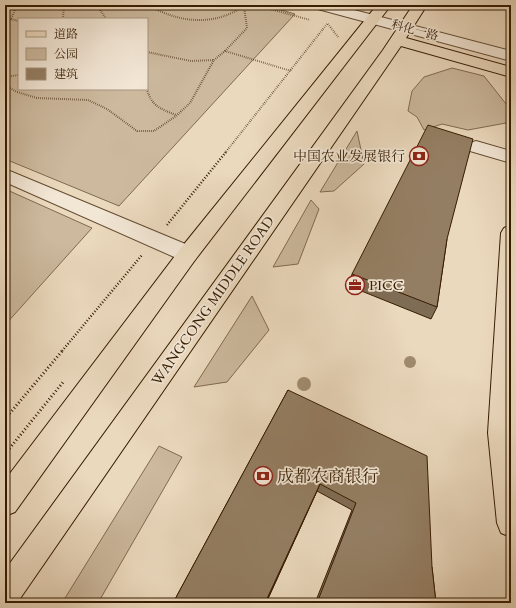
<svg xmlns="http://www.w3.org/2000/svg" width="516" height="608" font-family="Cardo,'Noto Serif SC',serif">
	<rect width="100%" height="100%" fill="#ebd9be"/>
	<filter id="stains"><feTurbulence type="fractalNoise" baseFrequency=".005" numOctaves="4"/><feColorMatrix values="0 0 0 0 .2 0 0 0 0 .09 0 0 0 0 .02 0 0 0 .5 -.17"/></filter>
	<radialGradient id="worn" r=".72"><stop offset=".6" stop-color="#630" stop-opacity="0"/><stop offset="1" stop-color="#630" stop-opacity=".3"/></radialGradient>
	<g fill="#ccb99e" stroke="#816a4f" fill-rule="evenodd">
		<path d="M5,5H264L295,14L119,206L5,159ZM19,19H147V89H19Z"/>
		<polygon points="452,68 484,76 510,109 506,123 468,130 442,124 424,130 417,117 408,111 412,91 424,77"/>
		<polygon points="357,131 364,164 334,191 320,192"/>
		<polygon points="5,189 92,228 5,325"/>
		<polygon points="311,200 319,209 298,264 273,267"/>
		<polygon points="252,296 269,330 227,382 194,387"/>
		<polygon points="159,446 182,457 98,603 62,603"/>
	</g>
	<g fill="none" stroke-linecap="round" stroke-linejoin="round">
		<g stroke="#634b30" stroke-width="2">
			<g id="minor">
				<polygon points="312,5 335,5 511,51 511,61 314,8"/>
				<polygon points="476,141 511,151 511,163 470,151 467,147 470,143"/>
				<polygon points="5,169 195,248 198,254 195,260 188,262 181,260 5,182"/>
			</g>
		</g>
		<g stroke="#361c00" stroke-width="2">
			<g id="major">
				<polygon points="377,5 391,5 195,260 15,512 5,516 5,480 181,248"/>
				<polygon points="413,5 427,5 406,38 511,67 511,77 401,46 17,603 5,603 5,570 383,50"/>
				<polygon points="511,225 511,537 501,533 497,523 488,433 501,233 504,228"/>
			</g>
		</g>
		<g stroke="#361c00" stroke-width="2" stroke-dasharray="0.5 1.5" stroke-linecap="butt">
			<polyline points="97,5 106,19"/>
			<path d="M148,5C179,23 215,27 245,5"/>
			<polyline points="256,5 310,20"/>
			<polyline points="5,18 19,21"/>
			<polyline points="63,19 64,5"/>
			<polyline points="5,23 11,19 17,5"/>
			<polyline points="328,24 338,37"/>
			<polyline points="225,51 247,28 244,7"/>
			<polyline points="147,52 191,61 214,60"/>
			<polyline points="5,77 19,75"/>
			<polyline points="5,85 17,92 37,98 88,100 107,109 137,131 154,131 176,116 190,103 214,60 225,51 291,71"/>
			<path d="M147,89C151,106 161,109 176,115"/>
			<polyline points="225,153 327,24"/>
		</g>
		<g stroke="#361c00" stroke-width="2.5" stroke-dasharray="1 2" stroke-linecap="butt">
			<polyline points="167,225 226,152"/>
			<polyline points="62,351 142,255"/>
		</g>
		<g stroke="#361c00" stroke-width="3" stroke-dasharray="1 2.5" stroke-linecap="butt">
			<polyline points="5,419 63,350"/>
			<polyline points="5,454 64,381"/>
		</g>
		<use href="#minor" fill="#f2e6d5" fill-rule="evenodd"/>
		<use href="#major" fill="#ebd9be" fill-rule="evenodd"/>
	</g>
	<g fill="#a08b6f">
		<circle cx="410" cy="362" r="6"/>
		<circle cx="304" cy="384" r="7"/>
	</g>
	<g fill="#7f6c55" stroke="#361c00">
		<polygon points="447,239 437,307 431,319 349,286 352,274"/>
		<polygon points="288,390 432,567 436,603 315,603 352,510 317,491 266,603 173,603"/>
	</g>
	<polygon fill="#685845" stroke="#361c00" points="320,484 317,491 266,603 265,603"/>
	<g fill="#947e63" stroke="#361c00">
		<polygon points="428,125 473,139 447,239 437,307 352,274"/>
		<polygon points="288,390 427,456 432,567 436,603 317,603 356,503 320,484 265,603 173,603"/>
	</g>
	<defs>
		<g id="bank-ring" transform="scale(1)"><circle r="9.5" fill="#f2e6d5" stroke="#8f2418" stroke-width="1.5"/><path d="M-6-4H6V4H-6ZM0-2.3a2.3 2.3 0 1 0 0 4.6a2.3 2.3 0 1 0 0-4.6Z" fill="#8f2418"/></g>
		<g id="office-ring" transform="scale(1)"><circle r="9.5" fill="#f2e6d5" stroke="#8f2418" stroke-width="1.5"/><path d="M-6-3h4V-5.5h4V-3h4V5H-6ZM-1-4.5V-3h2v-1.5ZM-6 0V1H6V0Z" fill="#8f2418"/></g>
	</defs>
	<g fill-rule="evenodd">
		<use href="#bank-ring" x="419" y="156"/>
		<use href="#office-ring" x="355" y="285"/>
		<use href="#bank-ring" x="263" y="476"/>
	</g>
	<g text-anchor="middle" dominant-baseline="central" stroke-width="3.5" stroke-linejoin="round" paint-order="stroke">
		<g font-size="12" fill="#361c00" stroke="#f2e6d5">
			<text transform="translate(415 30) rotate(15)">科化一路</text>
		</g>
		<g font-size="14" fill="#361c00" stroke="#f2e6d5" text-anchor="end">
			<text x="405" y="156">中国农业发展银行</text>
			<text x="369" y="285" text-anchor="start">PICC</text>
		</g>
		<g font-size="14" fill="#361c00" stroke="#f2e6d5">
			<text transform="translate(213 301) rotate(-55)">WANGCONG MIDDLE ROAD</text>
		</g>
		<g font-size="17" fill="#361c00" stroke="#f2e6d5" text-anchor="start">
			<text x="277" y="476">成都农商银行</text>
		</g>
	</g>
	<rect width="516" height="608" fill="none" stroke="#ebd9be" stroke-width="20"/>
	<rect x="6" y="6" width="504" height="596" fill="none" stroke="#361c00" stroke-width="2"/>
	<rect x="10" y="10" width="496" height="588" fill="none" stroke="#361c00"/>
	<rect x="18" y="18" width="130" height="72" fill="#f2e6d5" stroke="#a79580"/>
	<rect x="26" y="31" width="20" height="6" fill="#ebd9be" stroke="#a79580"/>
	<text x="54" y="38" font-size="12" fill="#361c00">道路</text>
	<rect x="26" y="48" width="20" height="12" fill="#ccb99e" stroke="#a79580"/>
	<text x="54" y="58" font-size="12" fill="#361c00">公园</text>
	<rect x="26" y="68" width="20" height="12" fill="#947e63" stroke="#a79580"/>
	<text x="54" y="78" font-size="12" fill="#361c00">建筑</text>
	<rect width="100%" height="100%" filter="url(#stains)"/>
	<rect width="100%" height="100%" fill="url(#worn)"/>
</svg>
